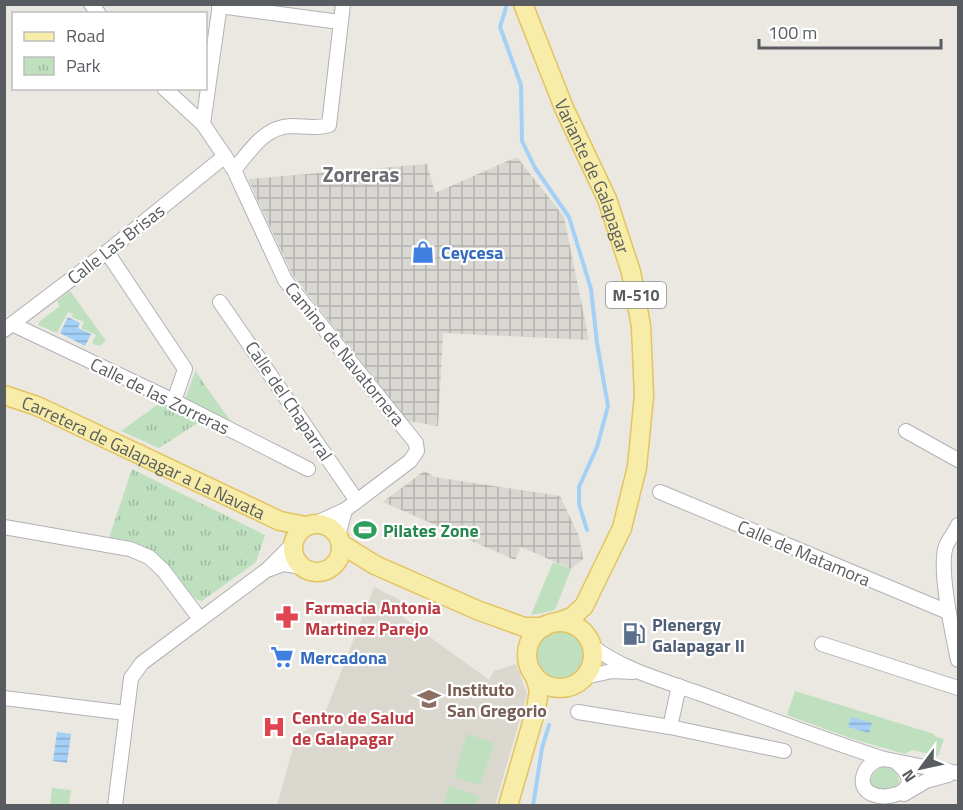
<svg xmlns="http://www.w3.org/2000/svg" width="963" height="810" font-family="'Titillium Web',sans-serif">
	<defs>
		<pattern id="industrial-grid" width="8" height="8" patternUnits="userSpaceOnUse" patternTransform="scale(1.5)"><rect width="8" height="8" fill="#d9d7d2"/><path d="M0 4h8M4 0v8" fill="none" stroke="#b3b2ae"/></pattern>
		<pattern id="park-tufts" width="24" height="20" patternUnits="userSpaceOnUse" patternTransform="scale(1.5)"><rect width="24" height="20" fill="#bee0bf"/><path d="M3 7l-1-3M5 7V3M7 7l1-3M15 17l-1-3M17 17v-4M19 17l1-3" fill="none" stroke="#9db99f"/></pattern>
		<pattern id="water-rules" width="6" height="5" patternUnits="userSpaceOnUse" patternTransform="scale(1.5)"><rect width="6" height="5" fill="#a4d0f7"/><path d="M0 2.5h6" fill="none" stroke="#89accb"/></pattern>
	</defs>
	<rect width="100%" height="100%" fill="#eae8e0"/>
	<g fill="url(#industrial-grid)">
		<polygon points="517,157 564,217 589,340 443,333 438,426 408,421 292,274 248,179 427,164 435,193"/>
		<polygon points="424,471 435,477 560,496 579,536 583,559 571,569 521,547 515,560 383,502"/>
	</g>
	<polygon fill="#dad7ce" points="374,587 400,600 400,615 489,680 494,671 516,664 527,694 495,805 277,806 296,737 313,725 320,726"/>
	<g fill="#bee0bf">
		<polygon points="70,291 106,341 99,346 92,343 96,335 81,328 84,322 72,317 73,314 68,312 57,333 38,325 40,321 60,306 57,301"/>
		<polygon points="196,370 197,373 191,389 196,403 205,408 216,401 233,424 185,399"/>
		<polygon points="553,562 571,569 555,610 531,615"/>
		<circle cx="560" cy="655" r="24"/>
		<polygon points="795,691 934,734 934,736 944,739 938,756 912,750 905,754 853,739 787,715"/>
		<polygon points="467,734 494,743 480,785 454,777"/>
		<path d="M883,767C894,767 900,774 899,785L885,796L871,785C870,776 874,770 883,767Z"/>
		<polygon points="449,786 479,796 476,805 443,805"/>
		<polygon points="52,788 71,790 69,805 50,805"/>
	</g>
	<g fill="url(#park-tufts)">
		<polygon points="197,373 216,401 205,408 196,403 191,389"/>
		<polygon points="160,403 199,422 159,448 121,431"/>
		<path d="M132,469L265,535L256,562L202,601L198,600C188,593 182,581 174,571C159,553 133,537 109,538Z"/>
	</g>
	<g fill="url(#water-rules)">
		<polygon points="68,317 80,323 78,328 91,334 85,346 60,333"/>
		<polygon points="851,717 872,723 869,733 848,727"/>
		<polygon points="57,732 71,734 67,763 53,761"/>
	</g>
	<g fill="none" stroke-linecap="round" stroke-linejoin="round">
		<g stroke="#a4d0f7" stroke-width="4">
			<polyline points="507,4 500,27 521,85 522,141 535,168 569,217 591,289 597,343 608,406 597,447 579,487 579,504 587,530"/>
			<polyline points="533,806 542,748 549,725"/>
		</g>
		<g stroke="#b1b2b7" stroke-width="16">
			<g id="minor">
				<polyline points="91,4 99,14"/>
				<polyline points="219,6 340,22"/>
				<polyline points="164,88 203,124 234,170 285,280 416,443 417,451 410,461 345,510"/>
				<polyline points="203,124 220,4"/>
				<path d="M234,170C250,151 264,127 291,126C304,126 317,129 329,125L343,4"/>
				<polyline points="107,252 185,369 174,401"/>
				<polyline points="220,302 357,501"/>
				<polyline points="12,324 174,401 308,469"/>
				<polyline points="4,330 107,252 225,156"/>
				<polyline points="906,431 958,460"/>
				<polyline points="660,492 948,612"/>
				<polyline points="314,524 345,510 338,536"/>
				<path d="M958,525C955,532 949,539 946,546C938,568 953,636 958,660"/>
				<polyline points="4,527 130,549 149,557 163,570 200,619"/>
				<polyline points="270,569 283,564 303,567"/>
				<polyline points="822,644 958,688"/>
				<path d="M592,646C623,670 665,681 701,694C762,716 822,739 884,759"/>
				<polyline points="585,677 612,671 633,672"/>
				<polyline points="4,698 126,713"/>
				<polyline points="578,712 670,727 784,751"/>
				<polyline points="670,727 679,686"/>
				<path d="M896,762C939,797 857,810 863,778C864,771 869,764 876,761C880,759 886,759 890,760C913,765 935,769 958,773"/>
				<polyline points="904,794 926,781 948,775"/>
				<polyline points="115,806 131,678 142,663 268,569 294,543"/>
			</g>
		</g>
		<g stroke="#e4c360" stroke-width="21">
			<g id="major">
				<path id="s1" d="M523,4L564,108L607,199L631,272L641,326L644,396L637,467L622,528L584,606L572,617L558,622"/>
				<path id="s2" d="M4,395L37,406L280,521L306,526"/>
				<circle cx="317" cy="548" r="24"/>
				<polyline points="341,544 375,565 477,610 524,627 544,627"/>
				<circle cx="560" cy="655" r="33"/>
				<polyline points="508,806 536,709 539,690 535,677"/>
			</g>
		</g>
		<use href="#minor" stroke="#fff" stroke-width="14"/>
		<use href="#major" stroke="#f7eda8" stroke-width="18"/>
	</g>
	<defs>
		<g id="shop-bare" transform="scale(1.8)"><path d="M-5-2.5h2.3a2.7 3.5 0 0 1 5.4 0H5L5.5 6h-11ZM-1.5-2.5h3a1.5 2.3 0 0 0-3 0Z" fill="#3f7fe0" stroke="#fff" stroke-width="2.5" paint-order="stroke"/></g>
		<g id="stadium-bare" transform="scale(1.8)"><path d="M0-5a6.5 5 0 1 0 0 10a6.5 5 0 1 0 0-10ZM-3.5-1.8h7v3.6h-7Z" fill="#2e9e5b" stroke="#fff" stroke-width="2.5" paint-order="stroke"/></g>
		<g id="pharmacy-bare" transform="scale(1.8)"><path d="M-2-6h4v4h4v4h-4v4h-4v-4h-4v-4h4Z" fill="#e0444e" stroke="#fff" stroke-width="2.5" paint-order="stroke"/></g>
		<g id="fuel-bare" transform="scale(1.8)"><path d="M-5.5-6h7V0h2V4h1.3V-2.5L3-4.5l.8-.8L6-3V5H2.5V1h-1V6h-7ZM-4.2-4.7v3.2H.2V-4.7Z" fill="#5c6f8a" stroke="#fff" stroke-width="2.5" paint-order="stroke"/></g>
		<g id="supermarket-bare" transform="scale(1.8)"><path d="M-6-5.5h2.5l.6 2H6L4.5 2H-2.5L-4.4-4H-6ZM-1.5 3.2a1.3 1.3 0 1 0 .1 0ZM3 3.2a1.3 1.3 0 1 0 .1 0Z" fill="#3f7fe0" stroke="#fff" stroke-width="2.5" paint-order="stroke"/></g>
		<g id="school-bare" transform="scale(1.8)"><path d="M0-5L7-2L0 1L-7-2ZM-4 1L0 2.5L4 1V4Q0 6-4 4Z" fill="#8d6e63" stroke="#fff" stroke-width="2.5" paint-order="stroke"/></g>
		<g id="hospital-bare" transform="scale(1.8)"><path d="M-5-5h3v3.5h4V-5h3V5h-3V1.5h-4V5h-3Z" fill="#e0444e" stroke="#fff" stroke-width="2.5" paint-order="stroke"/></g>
	</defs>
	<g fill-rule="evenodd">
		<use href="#shop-bare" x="423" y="252"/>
		<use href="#stadium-bare" x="365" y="530"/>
		<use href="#pharmacy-bare" x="287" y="617"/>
		<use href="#fuel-bare" x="634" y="634"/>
		<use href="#supermarket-bare" x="282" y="657"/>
		<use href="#school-bare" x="429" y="699"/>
		<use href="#hospital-bare" x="274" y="727"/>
	</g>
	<g text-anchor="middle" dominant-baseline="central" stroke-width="4.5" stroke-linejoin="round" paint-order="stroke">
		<rect fill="#fff" stroke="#8b8d90" stroke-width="1.5" x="606" y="282" width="60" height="26" rx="4.5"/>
		<g font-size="16" font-weight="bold" fill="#595c60">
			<text x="636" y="295">M-510</text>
		</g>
		<g font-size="18" fill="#595c60" stroke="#fff">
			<text stroke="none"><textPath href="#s1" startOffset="186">Variante de Galapagar</textPath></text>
			<text transform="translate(116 244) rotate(-38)">Calle Las Brisas</text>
			<text transform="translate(345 354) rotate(51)">Camino de Navatornera</text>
			<text transform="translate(160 396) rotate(26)">Calle de las Zorreras</text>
			<text transform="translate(289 401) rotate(56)">Calle del Chaparral</text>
			<text stroke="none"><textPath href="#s2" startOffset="153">Carretera de Galapagar a La Navata</textPath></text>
			<text transform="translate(804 553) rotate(23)">Calle de Matamora</text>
		</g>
		<g font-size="18" font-weight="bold" fill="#366cbe" stroke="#fff" text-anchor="start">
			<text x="441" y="252">Ceycesa</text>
			<text x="300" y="657">Mercadona</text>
		</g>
		<g font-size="18" font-weight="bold" fill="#27864d" stroke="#fff" text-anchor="start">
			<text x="383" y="530">Pilates Zone</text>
		</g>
		<g font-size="18" font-weight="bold" fill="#be3a42" stroke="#fff" text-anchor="start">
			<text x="305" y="607">Farmacia Antonia<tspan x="305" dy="21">Martinez Parejo</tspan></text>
			<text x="292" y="717">Centro de Salud<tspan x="292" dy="21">de Galapagar</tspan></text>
		</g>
		<g font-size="18" font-weight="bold" fill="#4e5e75" stroke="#fff" text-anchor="start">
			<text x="652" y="624">Plenergy<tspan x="652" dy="21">Galapagar II</tspan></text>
		</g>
		<g font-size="18" font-weight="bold" fill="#785e54" stroke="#fff" text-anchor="start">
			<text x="447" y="689">Instituto<tspan x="447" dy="21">San Gregorio</tspan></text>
		</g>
		<g font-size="21" font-weight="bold" fill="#6a6d72" stroke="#fff">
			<text x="361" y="174">Zorreras</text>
		</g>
	</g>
	<rect width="963" height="810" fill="none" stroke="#595c60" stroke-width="12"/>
	<rect x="12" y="12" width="195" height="78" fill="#ffffff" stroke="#bdbebf" stroke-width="1.5"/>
	<rect x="24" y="32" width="30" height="9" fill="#f7eda8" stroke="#bdbebf" stroke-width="1.5"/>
	<text x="66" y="42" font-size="18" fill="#595c60">Road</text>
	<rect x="24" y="57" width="30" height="18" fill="url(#park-tufts)" stroke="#bdbebf" stroke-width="1.5"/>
	<text x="66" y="72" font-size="18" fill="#595c60">Park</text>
	<g transform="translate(921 768) rotate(237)" stroke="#ffffff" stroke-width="4.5" paint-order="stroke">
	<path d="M0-4.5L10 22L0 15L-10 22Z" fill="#595c60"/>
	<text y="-9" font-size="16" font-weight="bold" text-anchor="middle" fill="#595c60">N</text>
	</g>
	<path d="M759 39v9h182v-9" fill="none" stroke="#595c60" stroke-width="3"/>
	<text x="768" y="39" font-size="18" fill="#595c60" stroke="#ffffff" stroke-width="4.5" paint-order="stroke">100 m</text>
</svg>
